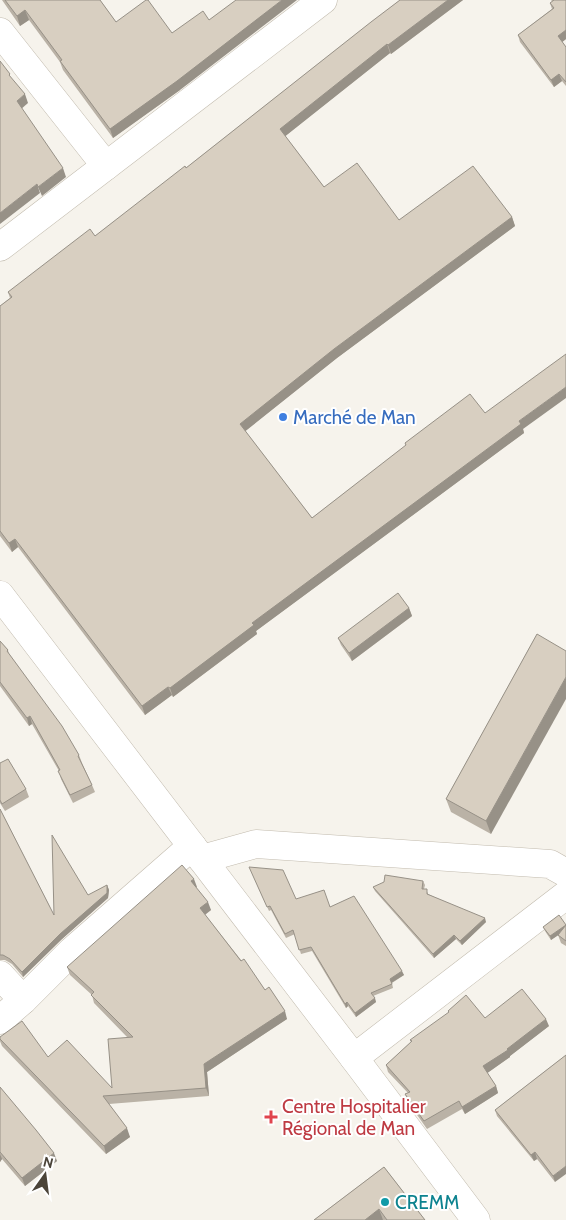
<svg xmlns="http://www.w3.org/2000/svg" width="566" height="1220" font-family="Cabin,sans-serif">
	<rect width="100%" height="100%" fill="#f6f3ec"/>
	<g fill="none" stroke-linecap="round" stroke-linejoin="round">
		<g stroke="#c2bbae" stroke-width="29">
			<g id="minor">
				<polyline points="0,32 106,166"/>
				<polyline points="0,247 323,0"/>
				<polyline points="0,595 354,1058 476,1220"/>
				<polyline points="202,859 256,844 550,864 566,873"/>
				<polyline points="0,975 23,1000"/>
				<polyline points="0,1020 23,1000 72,951 192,846"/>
				<polyline points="354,1058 566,895"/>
			</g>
		</g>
		<use href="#minor" stroke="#fff" stroke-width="28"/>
	</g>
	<g fill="#bab2a6">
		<polygon points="2,0 100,0 116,22 180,90 113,138 63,70 60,62 29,20 20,26"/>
		<polygon points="400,0 463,0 391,54 390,53 285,136 324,187 399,220 512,217 515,226 337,358 245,431 312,518 406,446 405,443 485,413 523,429 524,433 256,631 257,634 173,697 172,695 145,715 18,547 12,552 0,536 0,306 10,298 8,292 95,236 186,168"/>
		<polygon points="551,0 566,0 566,39 562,42 566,47 566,86 562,81 554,87 520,42 518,35 552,9 550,3 553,2"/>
		<polygon points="409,608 412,616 352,661 341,645 338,638"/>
		<polygon points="537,634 491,834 451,812 446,799"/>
		<polygon points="0,641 8,650 9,654 79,755 82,763 92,785 95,792 73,803 61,779 59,771 32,724 29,726 0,686"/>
		<polygon points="0,763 26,789 29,797 5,811 0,803"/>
		<polygon points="0,809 54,915 107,885 109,890 108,898 62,939 23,977 12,964 5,960 0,960"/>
		<polygon points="251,871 296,899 330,907 404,975 392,983 393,988 373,996 376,1002 356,1017 348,1006 346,1008 312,951 301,954 295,934 286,938 271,910 269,911"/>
		<polygon points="423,881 425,885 424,889 428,893 428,894 486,922 462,945 456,939 434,958 375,891 373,887"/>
		<polygon points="197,887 196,888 211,910 205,915 265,990 287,1019 207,1072 209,1096 109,1104 130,1137 106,1154 2,1046 0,1041 0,1037 48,1057 112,1088 128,1038 94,1003 92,995 70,975 67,967"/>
		<polygon points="566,924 566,946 561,943 558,935 551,940 545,931 543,927"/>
		<polygon points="485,1018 549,1026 510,1056 510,1057 487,1073 496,1086 498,1093 465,1114 462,1109 427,1129 408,1102 405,1094 408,1093 388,1072 386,1065 411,1042 410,1040"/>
		<polygon points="566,1055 555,1182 537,1159 534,1161 497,1116 495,1110"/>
		<polygon points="0,1087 57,1161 25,1186 2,1159 0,1162"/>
		<polygon points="384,1167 425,1220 314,1220"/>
	</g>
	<g fill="#979187">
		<polygon points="282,0 297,0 180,90 113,138 110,129"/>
		<polygon points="448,0 463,0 391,54 388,45"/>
		<polygon points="25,10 29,20 20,26 17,16"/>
		<polygon points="566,30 566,39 561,43 558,36"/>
		<polygon points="387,44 390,53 283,138 280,129"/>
		<polygon points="559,74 562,81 554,87 551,80"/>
		<polygon points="25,94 28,103 20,110 17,101"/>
		<polygon points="63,168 66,177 42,196 38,187"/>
		<polygon points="37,184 40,193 0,224 0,213"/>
		<polygon points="512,217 515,226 337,358 243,433 240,424 334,349"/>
		<polygon points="566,387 566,398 523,429 524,433 256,631 257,634 173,697 170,688 252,623 519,421"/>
		<polygon points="15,539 18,547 12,552 9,543"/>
		<polygon points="409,608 412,616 352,661 349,653"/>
		<polygon points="566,677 566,699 491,834 486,821"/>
		<polygon points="168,687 172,695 145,715 142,706"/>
		<polygon points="30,716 32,724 29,726 27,718"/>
		<polygon points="194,879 197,887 194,889 191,881"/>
		<polygon points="107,885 109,890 108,898 62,939 23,977 22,972"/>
		<polygon points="208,902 211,910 203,916 200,908"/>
		<polygon points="485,918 486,922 462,945 460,941"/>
		<polygon points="566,925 566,930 551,940 550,936"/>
		<polygon points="454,935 456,939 434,958 433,954"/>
		<polygon points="402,971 404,975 391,983 390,979"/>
		<polygon points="375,998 376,1002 356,1017 355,1013"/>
		<polygon points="347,1002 348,1006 346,1008 345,1004"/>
		<polygon points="285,1011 287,1019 207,1072 209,1096 206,1088 204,1064"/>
		<polygon points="546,1019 549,1026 510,1056 510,1057 486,1074 483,1066"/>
		<polygon points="496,1086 498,1093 465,1114 462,1107"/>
		<polygon points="127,1128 130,1137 106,1154 104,1146"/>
		<polygon points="535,1152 537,1159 534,1161 531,1155"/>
		<polygon points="54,1153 57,1161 25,1186 22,1178"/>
		<polygon points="0,1154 2,1159 0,1162"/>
		<polygon points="566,1166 566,1174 555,1182 553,1176"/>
		<polygon points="379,1209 383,1220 365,1220"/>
	</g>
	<g fill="#d8cfc1" stroke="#979187">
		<polygon points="5,0 100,0 116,22 146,0 148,0 172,33 203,11 209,20 236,0 282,0 177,81 110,129 60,61 62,60 25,10 17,16"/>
		<polygon points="400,0 448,0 388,45 387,44 280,129 324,187 357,163 399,220 473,166 512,217 334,349 240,424 312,518 406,445 405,443 470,394 485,413 566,354 566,387 519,421 521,424 252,623 254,625 170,688 168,687 142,706 15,539 9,543 0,531 0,306 12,297 8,292 90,229 95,236 185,166 186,168 371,22"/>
		<polygon points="554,0 566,0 566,30 558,36 566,47 566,82 559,74 551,80 518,35 554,8 550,3"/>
		<polygon points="0,61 10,74 9,75 25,94 17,101 63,168 38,187 37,184 0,213"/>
		<polygon points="398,593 409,608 349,653 338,638"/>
		<polygon points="537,634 566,651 566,677 486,821 446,799"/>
		<polygon points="0,641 8,650 7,651 62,726 79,755 78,756 92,785 70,795 58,771 60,770 30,716 27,718 0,682"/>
		<polygon points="8,759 26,789 2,804 0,800 0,763"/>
		<polygon points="0,809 54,915 52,835 88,895 107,885 107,893 60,934 22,972 10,959 3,955 0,955"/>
		<polygon points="182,865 194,879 191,881 208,902 200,908 241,961 244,959 265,990 269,987 285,1011 204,1064 206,1088 103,1096 127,1128 104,1146 0,1039 0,1037 22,1021 48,1057 67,1040 112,1088 108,1039 133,1037 91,995 94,992 67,967"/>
		<polygon points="249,867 283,870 296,899 324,890 330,907 354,896 402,971 390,979 392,984 371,993 375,998 355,1013 347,1002 345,1004 311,947 299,950 293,930 285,934 270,906 267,907"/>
		<polygon points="385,875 423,881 422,889 427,889 427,894 485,918 460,941 454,935 433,954 373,887 384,882"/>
		<polygon points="559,915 566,925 550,936 543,927"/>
		<polygon points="566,925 566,941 558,935"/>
		<polygon points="522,989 546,1019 507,1049 508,1050 483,1066 496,1086 462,1107 459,1101 424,1121 405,1094 410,1092 386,1065 412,1041 410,1040 449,1012 448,1011 466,995 485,1018"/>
		<polygon points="566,1055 566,1166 553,1176 535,1152 531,1155 495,1110"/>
		<polygon points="0,1087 36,1130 54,1153 22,1178 0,1152"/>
		<polygon points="384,1167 425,1220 387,1220 379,1209 365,1220 314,1220"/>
	</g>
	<circle fill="#3f7fe0" stroke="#fff" stroke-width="2" cx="283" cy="417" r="5"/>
	<path fill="#e0444e" stroke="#fff" stroke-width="2" d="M268.5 1109.5h5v5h5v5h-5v5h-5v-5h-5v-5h5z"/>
	<circle fill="#0f9aa8" stroke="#fff" stroke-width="2" cx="385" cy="1202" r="5"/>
	<g text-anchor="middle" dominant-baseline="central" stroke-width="4" stroke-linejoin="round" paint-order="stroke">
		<g font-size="19" fill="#366cbe" stroke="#fff" text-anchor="start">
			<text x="293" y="417">Marché de Man</text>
		</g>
		<g font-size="19" fill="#be3a42" stroke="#fff" text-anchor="start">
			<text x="282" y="1106">Centre Hospitalier<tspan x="282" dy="22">Régional de Man</tspan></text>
		</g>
		<g font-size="19" fill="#0d838f" stroke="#fff" text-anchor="start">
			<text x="395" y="1202">CREMM</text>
		</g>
	</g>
	<g transform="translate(45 1175) rotate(14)" stroke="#ffffff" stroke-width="4" paint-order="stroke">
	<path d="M0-4L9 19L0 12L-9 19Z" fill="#4b4439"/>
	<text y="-8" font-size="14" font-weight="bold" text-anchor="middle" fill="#4b4439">N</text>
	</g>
</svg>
